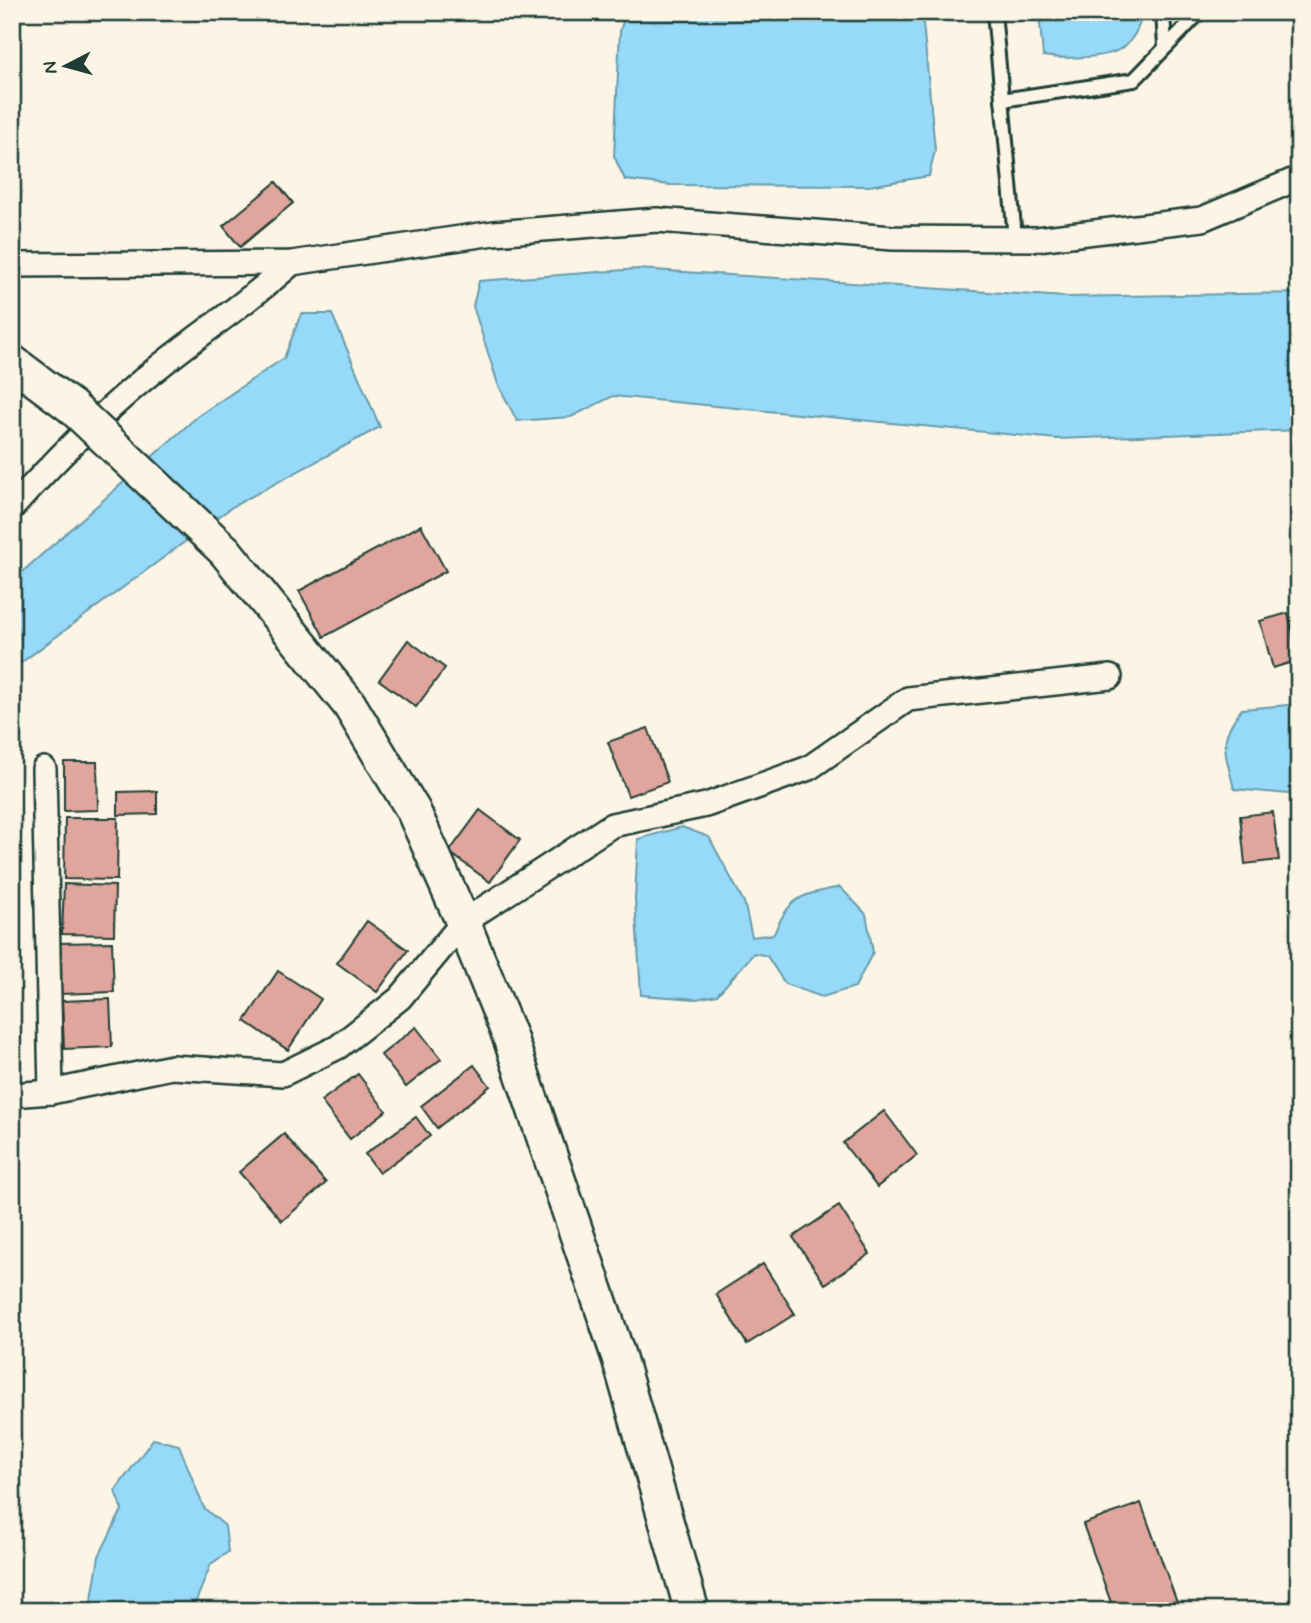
<svg xmlns="http://www.w3.org/2000/svg" width="1311" height="1623" font-family="Mynerve,sans-serif">
	<rect width="100%" height="100%" fill="#fcf5e5"/>
	<filter id="ink" filterUnits="userSpaceOnUse"><feTurbulence type="fractalNoise" baseFrequency=".0143" numOctaves="2"/><feDisplacementMap in="SourceGraphic" scale="14" xChannelSelector="R" yChannelSelector="G"/><feConvolveMatrix kernelMatrix="1 2 1 2 8 2 1 2 1" color-interpolation-filters="sRGB"/></filter>
	<g filter="url(#ink)">
		<g fill="#97d9f9" stroke="#679baa" stroke-width="2">
			<polygon points="626,12 922,12 935,150 929,176 869,186 671,185 625,180 614,156 620,31"/>
			<path d="M1039,12H1143C1139,27 1134,41 1120,49C1105,59 1060,59 1043,56Z"/>
			<polygon points="638,269 1066,297 1299,293 1299,430 1057,439 613,396 571,417 517,421 498,384 473,306 479,281"/>
			<polygon points="301,314 332,314 380,427 232,507 22,662 12,673 12,581 198,416 284,358"/>
			<path d="M1299,704V795L1234,789C1226,753 1216,740 1242,709Z"/>
			<path d="M682,827L709,837L744,902L752,937L774,934C789,896 801,895 840,887L866,914L873,952L855,987L822,997L785,984L767,956L754,953L717,995L696,999L641,995L635,899L638,839Z"/>
			<polygon points="153,1439 179,1445 204,1508 225,1526 228,1552 211,1564 192,1611 90,1611 99,1556 122,1510 115,1491"/>
		</g>
		<g fill="#e0a69d" stroke="#1f3d34" stroke-width="2">
			<polygon points="276,182 293,203 240,247 223,226"/>
			<polygon points="421,525 446,571 324,637 299,591"/>
			<polygon points="1288,613 1299,660 1273,668 1260,621"/>
			<polygon points="408,640 445,668 416,707 379,680"/>
			<polygon points="648,728 668,782 628,796 608,742"/>
			<polygon points="64,762 97,762 98,810 64,811"/>
			<polygon points="157,791 157,814 118,815 118,792"/>
			<polygon points="480,810 520,840 490,882 449,852"/>
			<polygon points="1273,812 1279,860 1245,864 1240,816"/>
			<polygon points="65,818 118,818 117,880 64,879"/>
			<polygon points="64,884 115,886 114,935 62,934"/>
			<polygon points="12,890 14,890 15,938 12,938"/>
			<polygon points="367,921 408,950 377,992 337,963"/>
			<polygon points="112,942 114,992 60,994 59,943"/>
			<polygon points="12,944 14,944 15,991 12,991"/>
			<polygon points="278,971 321,999 288,1050 245,1021"/>
			<polygon points="110,999 112,1047 64,1049 62,1001"/>
			<polygon points="12,1001 15,1001 13,1050 12,1050"/>
			<polygon points="416,1027 441,1059 406,1087 381,1055"/>
			<polygon points="474,1065 490,1086 437,1128 421,1106"/>
			<polygon points="358,1074 386,1111 350,1139 321,1101"/>
			<polygon points="884,1111 917,1155 877,1187 843,1143"/>
			<polygon points="416,1117 430,1136 379,1173 365,1154"/>
			<polygon points="284,1134 326,1183 282,1221 239,1172"/>
			<polygon points="839,1206 870,1254 825,1284 793,1237"/>
			<polygon points="763,1264 795,1314 747,1344 716,1294"/>
			<polygon points="1141,1503 1180,1611 1114,1611 1083,1524"/>
		</g>
		<g fill="none" stroke-linecap="round" stroke-linejoin="round">
			<g stroke="#1f3d34" stroke-width="18">
				<g id="lane">
					<polyline points="994,12 1015,238"/>
					<polyline points="1163,12 1165,46"/>
					<polyline points="1002,100 1134,80 1200,12"/>
				</g>
			</g>
			<g stroke="#1f3d34" stroke-width="28">
				<g id="street">
					<polyline points="12,265 292,263 494,233 657,220 893,238 1037,239 1202,219 1299,178"/>
					<path d="M12,508C54,461 97,418 145,378C193,338 245,305 292,263"/>
					<polyline points="44,769 51,1092"/>
					<polyline points="12,1095 51,1092 172,1067 283,1074 338,1047 400,998 463,922 612,825 706,805 809,768 908,699 1110,677"/>
				</g>
			</g>
			<g stroke="#1f3d34" stroke-width="38">
				<g id="secondary">
					<polyline points="12,362 72,407"/>
					<polyline points="225,551 349,704 413,810 463,922 509,1035 619,1358 692,1611"/>
				</g>
			</g>
			<use href="#lane" stroke="#fcf5e5" stroke-width="12"/>
			<use href="#street" stroke="#fcf5e5" stroke-width="23"/>
			<use href="#secondary" stroke="#fcf5e5" stroke-width="33"/>
			<g stroke="#1f3d34" stroke-width="38" stroke-linecap="butt">
				<polyline id="secondary-bridge" points="72,407 225,551"/>
			</g>
			<use href="#secondary-bridge" stroke="#fcf5e5" stroke-width="33"/>
		</g>
	</g>
	<rect width="1311" height="1623" fill="none" stroke="#fcf5e5" stroke-width="42"/>
	<rect x="21" y="21" width="1269" height="1581" fill="none" stroke="#1f3d34" stroke-width="2.5" filter="url(#ink)"/>
	<g transform="translate(66 66) rotate(264)" stroke="#fcf5e5" stroke-width="5" paint-order="stroke">
	<path d="M0-5L12 26L0 18L-12 26Z" fill="#1f3d34"/>
	<text y="-10" font-size="19" font-weight="bold" text-anchor="middle" fill="#1f3d34">N</text>
	</g>
</svg>
